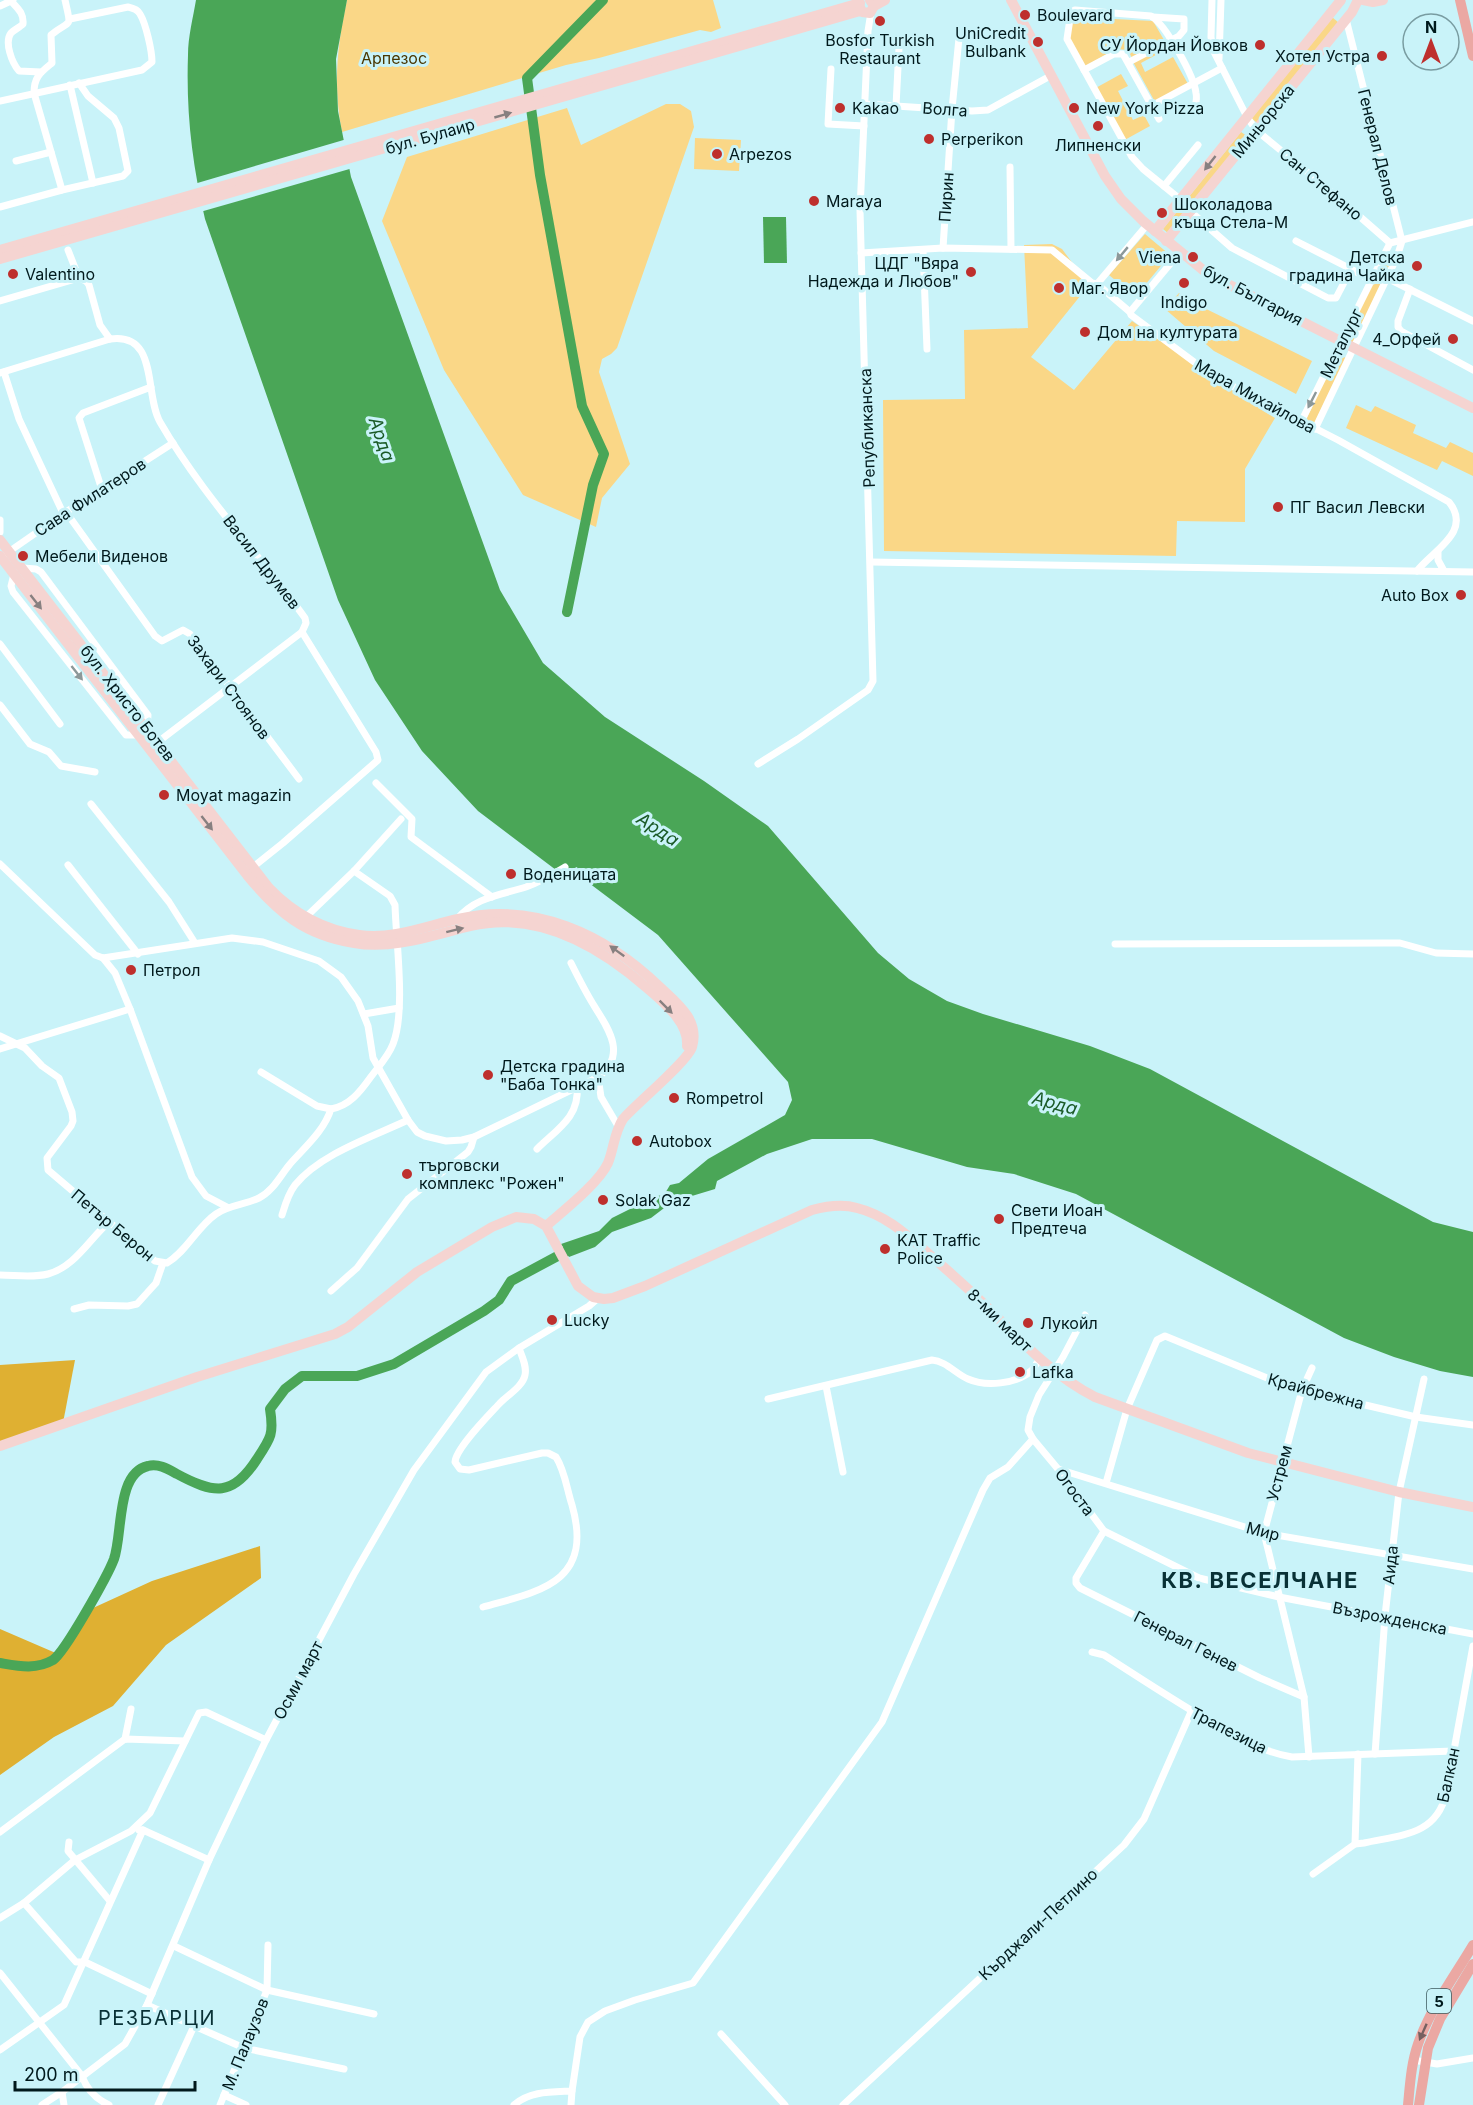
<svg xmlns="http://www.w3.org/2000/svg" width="1473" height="2105" font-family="Inter,sans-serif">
	<rect width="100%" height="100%" fill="#c9f3f9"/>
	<g fill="#fad787">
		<path d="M347,0H713L721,28L711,32L700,30L599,58L566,65L342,132C333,87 337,45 347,0Z"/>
		<polygon points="1075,17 1153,21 1164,40 1132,58 1128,50 1116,49 1084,67 1068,36"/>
		<polygon points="1332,17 1339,23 1257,123 1250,117"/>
		<polygon points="1165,45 1167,49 1141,63 1145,72 1173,57 1188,84 1155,102 1133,62"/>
		<polygon points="1121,74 1128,86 1118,91 1133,120 1144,115 1150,126 1121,142 1092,90"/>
		<polygon points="666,104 680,104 691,111 694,127 617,348 611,354 602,359 599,372 630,464 602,498 596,527 523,495 444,370 382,221 407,157 567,108 581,145"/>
		<polygon points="1241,132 1247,136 1168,233 1163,229"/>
		<polygon points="695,138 741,140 739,171 694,169"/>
		<polygon points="1145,234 1170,255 1135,297 1109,275"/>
		<polygon points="1052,244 1062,249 1089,285 1031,357 1074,390 1132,321 1243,398 1275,418 1245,469 1245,522 1177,521 1176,556 884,551 883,400 965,399 964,330 1028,328 1024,245"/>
		<polygon points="1384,259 1391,262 1353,344 1345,340"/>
		<polygon points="1179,293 1196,304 1312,361 1296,394 1214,351 1165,309"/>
		<polygon points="1337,354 1346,358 1313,426 1305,422"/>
		<polygon points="1356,405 1371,412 1375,406 1416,425 1413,433 1446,448 1450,442 1473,453 1473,476 1442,461 1437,470 1346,428"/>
	</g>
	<g fill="#dfb032">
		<polygon points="75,1360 63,1423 0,1446 0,1365"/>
		<polygon points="260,1546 261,1578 166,1645 113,1706 54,1737 0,1775 0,1629 58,1654 93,1608 152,1581"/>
	</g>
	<g fill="#4aa657">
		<path d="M196,0H347L336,59L338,111L351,177L500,590L543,663L605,717L704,781L768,826L878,953L909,979L947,1001L983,1014L1090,1046L1150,1069L1433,1222L1473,1232V1377L1440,1371L1394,1357L1344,1338L1076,1194L1014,1174L967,1167L872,1139H812L767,1154L717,1181L715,1189L672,1202L651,1218L612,1232L595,1247L569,1257L561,1244L599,1231L612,1218L638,1205L649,1197L664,1195L670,1185L679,1183L708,1159L785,1115L792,1100L788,1082L658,935L581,877L577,867L570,870L566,866L556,870L478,811L422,751L375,680L338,600L205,219C192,163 186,112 188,55C188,37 193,18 196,0Z"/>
		<polygon points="763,217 786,217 787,263 764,263"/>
	</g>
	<polygon fill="#c9f3f9" points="347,139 353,168 200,212 194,184"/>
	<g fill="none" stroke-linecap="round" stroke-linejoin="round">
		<g stroke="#4aa657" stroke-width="10">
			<polyline points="567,612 593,485 604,454 582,406 540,175 527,78 603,0"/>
			<path d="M0,1663C18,1666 36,1670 53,1660C65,1652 108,1575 114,1559C123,1533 116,1473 148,1466C158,1463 168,1469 177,1474C214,1494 233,1497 257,1459C271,1438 274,1434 270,1409L285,1389L302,1376H357L394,1364L484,1311L499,1300L511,1281L567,1251"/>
		</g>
		<g stroke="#fff" stroke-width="7">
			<polyline points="1212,0 1211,37 1213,50 1247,117 1256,130 1334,194 1390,243"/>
			<path d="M11,1C18,9 24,13 23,24C20,27 14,30 11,33C4,42 12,63 19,71L41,72"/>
			<polyline points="0,6 13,0"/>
			<polyline points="1219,59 1221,0"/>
			<polyline points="1129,62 1179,36 1184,30 1184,19 1153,17"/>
			<polyline points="831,69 828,124 864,126"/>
			<polyline points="1084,70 1114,54 1123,54 1159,119"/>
			<polyline points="70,85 93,183"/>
			<path d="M0,101L142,70L152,62C152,51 146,24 140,14C138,10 133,8 128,7L70,19"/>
			<polyline points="865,104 972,111 988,110 1052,75"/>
			<polyline points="1153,105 1222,68"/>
			<polyline points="896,106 899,48"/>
			<polyline points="16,161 51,152"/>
			<polyline points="1010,167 1011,249"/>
			<polyline points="1164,186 1198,145"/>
			<path d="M62,190L34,93C34,77 40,73 52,63L51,35C71,18 72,31 65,0"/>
			<path d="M1181,200L1143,169L1132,157L1067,39L1071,12L1075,10L1151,16C1166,25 1194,76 1196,93C1197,97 1196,103 1195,107"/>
			<polyline points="0,207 62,190 123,176 128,171 119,128 114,118 88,96 79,83"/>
			<polyline points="1191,212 1232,248 1328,298 1336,298 1351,269 1372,281"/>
			<polyline points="1296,241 1351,269"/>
			<polyline points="1390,243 1473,222"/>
			<polyline points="943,248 952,109 959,38"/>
			<polyline points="68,250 79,278 86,281 89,285 100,325 110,339"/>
			<polyline points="923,250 927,349"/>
			<path d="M861,253L943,248L1052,250L1092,283L1097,284L1130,312L1131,315L1213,376L1338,440L1449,502C1473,532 1432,551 1417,571"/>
			<polyline points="1387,278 1473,321"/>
			<polyline points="1097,284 1147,225"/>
			<polyline points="1410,289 1398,321 1398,327 1401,331 1473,370"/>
			<polyline points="0,301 79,278"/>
			<polyline points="1130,312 1180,252"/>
			<polyline points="4,372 19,419 63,513"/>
			<path d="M0,373L110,339C159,332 144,394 160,422C201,493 257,552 305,618L306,623L302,632L376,752L378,760L283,843L253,867"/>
			<polyline points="1301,422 1390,243"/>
			<polyline points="1315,429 1397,257 1402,241 1346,19"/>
			<polyline points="102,490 79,418 83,413 151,387"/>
			<polyline points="66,512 155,636 162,641 183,630 190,634 299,779"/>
			<polyline points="0,520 0,532"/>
			<polyline points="1438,552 1438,560 1444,571"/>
			<polyline points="7,553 66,512 173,443"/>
			<polyline points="871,562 1473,572"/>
			<polyline points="23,568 36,569 41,572 148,715 147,730"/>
			<polyline points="14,574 11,586 13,592 126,735 139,735"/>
			<polyline points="0,644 60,724"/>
			<polyline points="0,705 30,744 49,752 61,766 95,772"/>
			<polyline points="154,745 302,632"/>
			<polyline points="758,764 798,739 868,690 873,681 860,210 868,31 871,12"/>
			<polyline points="376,783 412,819 411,837 492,897"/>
			<polyline points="91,804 169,902 195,943"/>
			<path d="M0,864L95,955L103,958L232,938L263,942L319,961L341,977L358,1001L368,1026L373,1058L408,1120L417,1132L425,1136L446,1141L462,1140L474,1137L598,1077C628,1055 608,1028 593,1004C585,991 578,977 571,963"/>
			<polyline points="68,865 138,954"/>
			<polyline points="309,914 354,871 401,819"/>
			<path d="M457,919C475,897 501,895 526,887C540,882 553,874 565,867"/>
			<polyline points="1115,944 1385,943 1400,943 1436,953 1473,954"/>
			<polyline points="103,958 115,973 130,1009 192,1177 206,1196 227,1207"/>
			<polyline points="364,1014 399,1008"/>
			<path d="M0,1036L25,1048L42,1066L59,1078L72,1112L73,1121L71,1126L47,1158L48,1170L155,1261L167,1263C187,1251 197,1227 216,1214C229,1205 245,1205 259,1198C273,1191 280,1176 290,1164C305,1147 324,1131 331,1109C349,1106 360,1092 370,1078C378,1067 388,1057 393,1044C406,1011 396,942 395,905L390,896L354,871"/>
			<polyline points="0,1049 130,1009"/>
			<polyline points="261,1072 317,1106 331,1109"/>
			<polyline points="598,1077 601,1097 618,1126"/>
			<path d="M537,1149C556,1130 580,1117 577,1087"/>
			<path d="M282,1215C285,1205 288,1194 295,1185C320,1154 372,1137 408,1120"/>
			<path d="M0,1275C15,1275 33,1278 48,1274C75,1267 90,1238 110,1221"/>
			<polyline points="331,1291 357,1268 408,1199 468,1152 471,1147 474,1137"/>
			<polyline points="74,1309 89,1305 128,1306 137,1304 156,1283 163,1263"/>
			<polyline points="1085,1315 1063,1357 1039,1395 1030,1417 1028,1430 1033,1439 1058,1469 1104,1531 1199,1578 1279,1597 1473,1634"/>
			<polyline points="826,1386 843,1472"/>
			<path d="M768,1399L932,1360C946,1361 956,1374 968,1379C986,1387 1016,1384 1031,1371C1034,1368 1037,1363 1039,1359"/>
			<polyline points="1058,1469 1264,1533 1473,1569"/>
			<polyline points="1106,1483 1127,1409 1157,1340 1165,1336 1272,1380 1302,1390 1416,1417 1473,1425"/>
			<polyline points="1104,1531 1076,1578 1076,1583 1080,1588 1260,1678 1304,1697"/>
			<path d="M483,1607C541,1591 594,1582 572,1505C567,1490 565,1471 556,1457L548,1453H542L469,1470L460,1469L455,1462C456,1448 489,1415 500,1403C508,1395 523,1386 525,1375C527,1366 522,1357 519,1348"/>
			<path d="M1092,1652L1104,1655C1143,1680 1182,1706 1223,1729C1245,1741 1267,1753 1292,1757L1453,1751"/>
			<polyline points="125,1739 131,1709"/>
			<polyline points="1375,1754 1385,1616 1399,1492 1424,1379"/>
			<polyline points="1309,1757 1304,1697 1264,1533 1302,1390 1312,1368"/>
			<polyline points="139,1830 143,1830 209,1860"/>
			<polyline points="0,1832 125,1739 185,1741"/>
			<polyline points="69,1842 68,1851 110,1901"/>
			<path d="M1355,1844L1364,1843C1400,1835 1436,1836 1446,1794L1473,1646"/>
			<polyline points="1313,1874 1355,1844 1358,1754"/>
			<polyline points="24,1903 76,1962 85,1962 152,1994"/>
			<polyline points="0,1918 24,1903 75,1860 131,1831 150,1813 199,1713 206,1712 266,1740"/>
			<polyline points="174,1946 267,1990 374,2014"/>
			<path d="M0,1973L82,2076C87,2090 96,2099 109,2105"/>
			<polyline points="147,2005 244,2048 344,2069"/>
			<polyline points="721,2034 785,2105"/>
			<polyline points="0,2050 64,2005 143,1830"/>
			<polyline points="1413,2060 1437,2064 1473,2058"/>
			<polyline points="224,2095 246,2105"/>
			<polyline points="42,2105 62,2092"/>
			<polyline points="64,2105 62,2092 125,2044 147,2005 209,1860 266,1740 354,1574 414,1470 486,1372 519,1348 589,1306 597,1299"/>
			<polyline points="158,2105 194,2026"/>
			<polyline points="220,2105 267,1990 268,1945"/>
			<path d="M514,2105C530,2091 551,2092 572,2091L580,2037L588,2022L605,2011L635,2000L693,1983L882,1722L983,1490L990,1478L1008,1467L1033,1439"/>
			<polyline points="571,2105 572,2091"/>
			<polyline points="843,2105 1124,1845 1144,1819 1191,1712"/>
		</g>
		<g stroke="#f5d4d1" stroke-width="10">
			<polyline points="1011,0 1105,176 1121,199 1143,221 1208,274 1473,408"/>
			<polyline points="1363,0 1373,2 1383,0"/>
			<polyline points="859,5 862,12 870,13 874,6 870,0"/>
			<polyline points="874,6 885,0"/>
			<polyline points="1155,231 1341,0"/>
			<polyline points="1166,241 1352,12 1358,0"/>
			<polyline points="0,250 860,3"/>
			<polyline points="0,259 860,11"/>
			<path d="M0,540L269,888C294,914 323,930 359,935C393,940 426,926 458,919C534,901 605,934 660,987C677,1003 700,1020 692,1047C689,1060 636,1104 623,1119C614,1133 614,1148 608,1163C599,1183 563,1211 546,1226"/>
			<path d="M0,556L247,875C278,913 305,935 354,943C393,950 433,935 471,926C538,910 599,946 647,988C664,1003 689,1022 687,1046"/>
			<path d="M0,1446L197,1377L335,1334L348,1327L417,1272L492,1227L516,1217L534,1219L546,1226L578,1286L593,1297L604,1299L613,1298L645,1286L812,1210C827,1206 843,1204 857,1208C886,1215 908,1236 930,1255C949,1272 969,1289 987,1307C1021,1341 1052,1375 1095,1397L1248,1453L1399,1492L1473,1507"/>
		</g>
		<g stroke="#eba8a3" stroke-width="10">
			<polyline points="1460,0 1473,56"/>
			<path d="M1408,2105C1410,2085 1411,2064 1418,2044C1430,2009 1454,1977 1473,1945"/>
			<polyline points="1419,2105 1428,2048 1440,2019 1473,1964"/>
		</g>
	</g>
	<defs><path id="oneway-solid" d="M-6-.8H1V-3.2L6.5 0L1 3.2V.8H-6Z" transform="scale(1.5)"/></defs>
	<g fill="#878080">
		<use href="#oneway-solid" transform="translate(503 115) rotate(-16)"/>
		<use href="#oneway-solid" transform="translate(1210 163) rotate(128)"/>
		<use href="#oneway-solid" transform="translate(36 602) rotate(52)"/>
		<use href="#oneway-solid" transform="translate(207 823) rotate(52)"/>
		<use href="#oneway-solid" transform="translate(455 930) rotate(-14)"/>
		<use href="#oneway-solid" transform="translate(617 951) rotate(-144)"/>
		<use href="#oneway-solid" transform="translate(666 1007) rotate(45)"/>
	</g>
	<g fill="#8c9899">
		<use href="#oneway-solid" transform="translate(1122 254) rotate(130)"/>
		<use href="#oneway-solid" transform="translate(1312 400) rotate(117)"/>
		<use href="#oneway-solid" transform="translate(77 673) rotate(52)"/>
	</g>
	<use fill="#766060" href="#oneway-solid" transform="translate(1423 2032) rotate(114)"/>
	<g fill="#be2f2d" stroke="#c9f3f9" stroke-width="2">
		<circle cx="1025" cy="15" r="6"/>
		<circle cx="880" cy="21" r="6"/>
		<circle cx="1038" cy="42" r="6"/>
		<circle cx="1260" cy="45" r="6"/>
		<circle cx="1382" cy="56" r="6"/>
		<circle cx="840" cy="108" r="6"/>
		<circle cx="1074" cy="108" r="6"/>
		<circle cx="1098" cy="126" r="6"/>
		<circle cx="929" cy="139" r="6"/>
		<circle cx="717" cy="154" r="6"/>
		<circle cx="814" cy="201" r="6"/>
		<circle cx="1162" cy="213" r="6"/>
		<circle cx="1193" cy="257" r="6"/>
		<circle cx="1417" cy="266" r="6"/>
		<circle cx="971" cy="272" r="6"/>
		<circle cx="13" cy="274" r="6"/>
		<circle cx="1184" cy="283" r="6"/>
		<circle cx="1059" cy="288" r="6"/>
		<circle cx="1085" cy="332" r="6"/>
		<circle cx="1453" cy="339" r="6"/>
		<circle cx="1278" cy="507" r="6"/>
		<circle cx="23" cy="556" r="6"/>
		<circle cx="1461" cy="595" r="6"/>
		<circle cx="164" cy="795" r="6"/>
		<circle cx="511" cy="874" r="6"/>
		<circle cx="131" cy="970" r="6"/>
		<circle cx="488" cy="1075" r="6"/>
		<circle cx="674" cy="1098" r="6"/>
		<circle cx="637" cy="1141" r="6"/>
		<circle cx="407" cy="1174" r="6"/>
		<circle cx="603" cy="1200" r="6"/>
		<circle cx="999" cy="1219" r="6"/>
		<circle cx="885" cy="1249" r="6"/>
		<circle cx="552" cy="1320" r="6"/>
		<circle cx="1028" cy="1323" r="6"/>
		<circle cx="1020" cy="1372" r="6"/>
	</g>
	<g text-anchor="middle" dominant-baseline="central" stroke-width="6" stroke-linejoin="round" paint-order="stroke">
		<rect fill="#c9f3f9" stroke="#3c5a5e" stroke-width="1.5" x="1427" y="1989" width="24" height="24" rx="4.5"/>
		<g font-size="15" font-weight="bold" fill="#00191c">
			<text x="1439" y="2001">5</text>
		</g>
		<g font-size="16" fill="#00191c" stroke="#c9f3f9" text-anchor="start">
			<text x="1037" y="15">Boulevard</text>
			<text x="1026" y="33" text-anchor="end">UniCredit<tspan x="1026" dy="18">Bulbank</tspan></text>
			<text x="880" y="40" text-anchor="middle">Bosfor Turkish<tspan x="880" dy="18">Restaurant</tspan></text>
			<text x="1248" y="45" text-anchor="end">СУ Йордан Йовков</text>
			<text x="1370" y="56" text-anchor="end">Хотел Устра</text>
			<text x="852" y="108">Kakao</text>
			<text x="1086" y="108">New York Pizza</text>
			<text x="941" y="139">Perperikon</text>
			<text x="1098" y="145" text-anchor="middle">Липненски</text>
			<text x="729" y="154">Arpezos</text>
			<text x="826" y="201">Maraya</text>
			<text x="1174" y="204">Шоколадова<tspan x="1174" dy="18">къща Стела-М</tspan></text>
			<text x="1181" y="257" text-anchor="end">Viena</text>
			<text x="1405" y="257" text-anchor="end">Детска<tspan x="1405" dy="18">градина Чайка</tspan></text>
			<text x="959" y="263" text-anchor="end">ЦДГ "Вяра<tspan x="959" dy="18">Надежда и Любов"</tspan></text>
			<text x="25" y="274">Valentino</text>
			<text x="1071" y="288">Маг. Явор</text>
			<text x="1184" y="302" text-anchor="middle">Indigo</text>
			<text x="1097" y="332">Дом на културата</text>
			<text x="1441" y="339" text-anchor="end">4_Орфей</text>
			<text x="1290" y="507">ПГ Васил Левски</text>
			<text x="35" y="556">Мебели Виденов</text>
			<text x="1449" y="595" text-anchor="end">Auto Box</text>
			<text x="176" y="795">Moyat magazin</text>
			<text x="523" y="874">Воденицата</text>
			<text x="143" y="970">Петрол</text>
			<text x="500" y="1066">Детска градина<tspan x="500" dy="18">"Баба Тонка"</tspan></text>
			<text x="686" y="1098">Rompetrol</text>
			<text x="649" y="1141">Autobox</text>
			<text x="419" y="1165">търговски<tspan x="419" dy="18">комплекс "Рожен"</tspan></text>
			<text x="615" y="1200">Solak Gaz</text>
			<text x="1011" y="1210">Свети Иоан<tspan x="1011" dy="18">Предтеча</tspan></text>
			<text x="897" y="1240">KAT Traffic<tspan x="897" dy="18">Police</tspan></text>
			<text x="564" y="1320">Lucky</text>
			<text x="1040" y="1323">Лукойл</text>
			<text x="1032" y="1372">Lafka</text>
		</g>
		<g font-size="16" fill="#4a3702" stroke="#c9f3f9">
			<text x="394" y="58">Арпезос</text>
		</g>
		<g font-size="16" fill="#00191c" stroke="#c9f3f9">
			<text transform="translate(945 109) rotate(4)">Волга</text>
			<text transform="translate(1263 121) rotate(-51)">Миньорска</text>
			<text transform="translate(430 136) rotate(-16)">бул. Булаир</text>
			<text transform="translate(1378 147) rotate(76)">Генерал Делов</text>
			<text transform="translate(1321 184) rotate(40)">Сан Стефано</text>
			<text transform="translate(946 197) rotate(-86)">Пирин</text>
			<text transform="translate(1253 295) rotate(28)">бул. България</text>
			<text transform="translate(1341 343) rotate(-64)">Металург</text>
			<text transform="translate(1255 396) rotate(29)">Мара Михайлова</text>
			<text transform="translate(867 428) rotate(-92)">Републиканска</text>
			<text transform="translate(90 497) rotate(-33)">Сава Филатеров</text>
			<text transform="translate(262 562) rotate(52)">Васил Друмев</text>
			<text transform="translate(229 687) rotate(53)">Захари Стоянов</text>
			<text transform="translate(128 703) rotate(52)">бул. Христо Ботев</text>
			<text transform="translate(113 1225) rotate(40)">Петър Берон</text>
			<text transform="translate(1000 1320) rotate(44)">8-ми март</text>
			<text transform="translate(1316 1391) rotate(15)">Крайбрежна</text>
			<text transform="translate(1279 1473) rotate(-75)">Устрем</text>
			<text transform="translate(1075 1492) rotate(53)">Огоста</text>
			<text transform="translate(1263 1531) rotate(14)">Мир</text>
			<text transform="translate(1390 1565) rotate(-84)">Аида</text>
			<text transform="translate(1390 1618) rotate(11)">Възрожденска</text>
			<text transform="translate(1186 1641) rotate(27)">Генерал Генев</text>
			<text transform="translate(298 1680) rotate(-62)">Осми март</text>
			<text transform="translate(1229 1730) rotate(27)">Трапезица</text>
			<text transform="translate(1448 1775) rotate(-78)">Балкан</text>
			<text transform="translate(1038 1924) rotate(-43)">Кърджали-Петлино</text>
			<text transform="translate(245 2044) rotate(-68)">М. Палаузов</text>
		</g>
		<g font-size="18" font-style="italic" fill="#1a5a26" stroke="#c9f3f9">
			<text transform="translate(382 439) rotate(71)">Арда</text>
			<text transform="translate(658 829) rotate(33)">Арда</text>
			<text transform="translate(1055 1103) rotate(15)">Арда</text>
		</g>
		<g font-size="20" letter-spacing="1.5" fill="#093136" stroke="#c9f3f9">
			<text x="157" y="2018">РЕЗБАРЦИ</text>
		</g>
		<g font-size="22" font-weight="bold" letter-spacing="1.5" fill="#093136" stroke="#c9f3f9">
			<text x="1260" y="1580">КВ. ВЕСЕЛЧАНЕ</text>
		</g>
	</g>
	<g transform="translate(1431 42)"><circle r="28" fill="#c9f3f9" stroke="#799ca1" stroke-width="1.5"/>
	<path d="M0-4.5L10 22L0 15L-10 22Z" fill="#be2f2d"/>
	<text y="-9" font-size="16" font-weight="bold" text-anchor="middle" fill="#00191c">N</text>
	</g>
	<path d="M15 2081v9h180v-9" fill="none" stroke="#00191c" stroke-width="3"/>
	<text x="24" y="2081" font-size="18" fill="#00191c" stroke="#c9f3f9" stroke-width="4.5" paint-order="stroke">200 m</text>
</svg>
